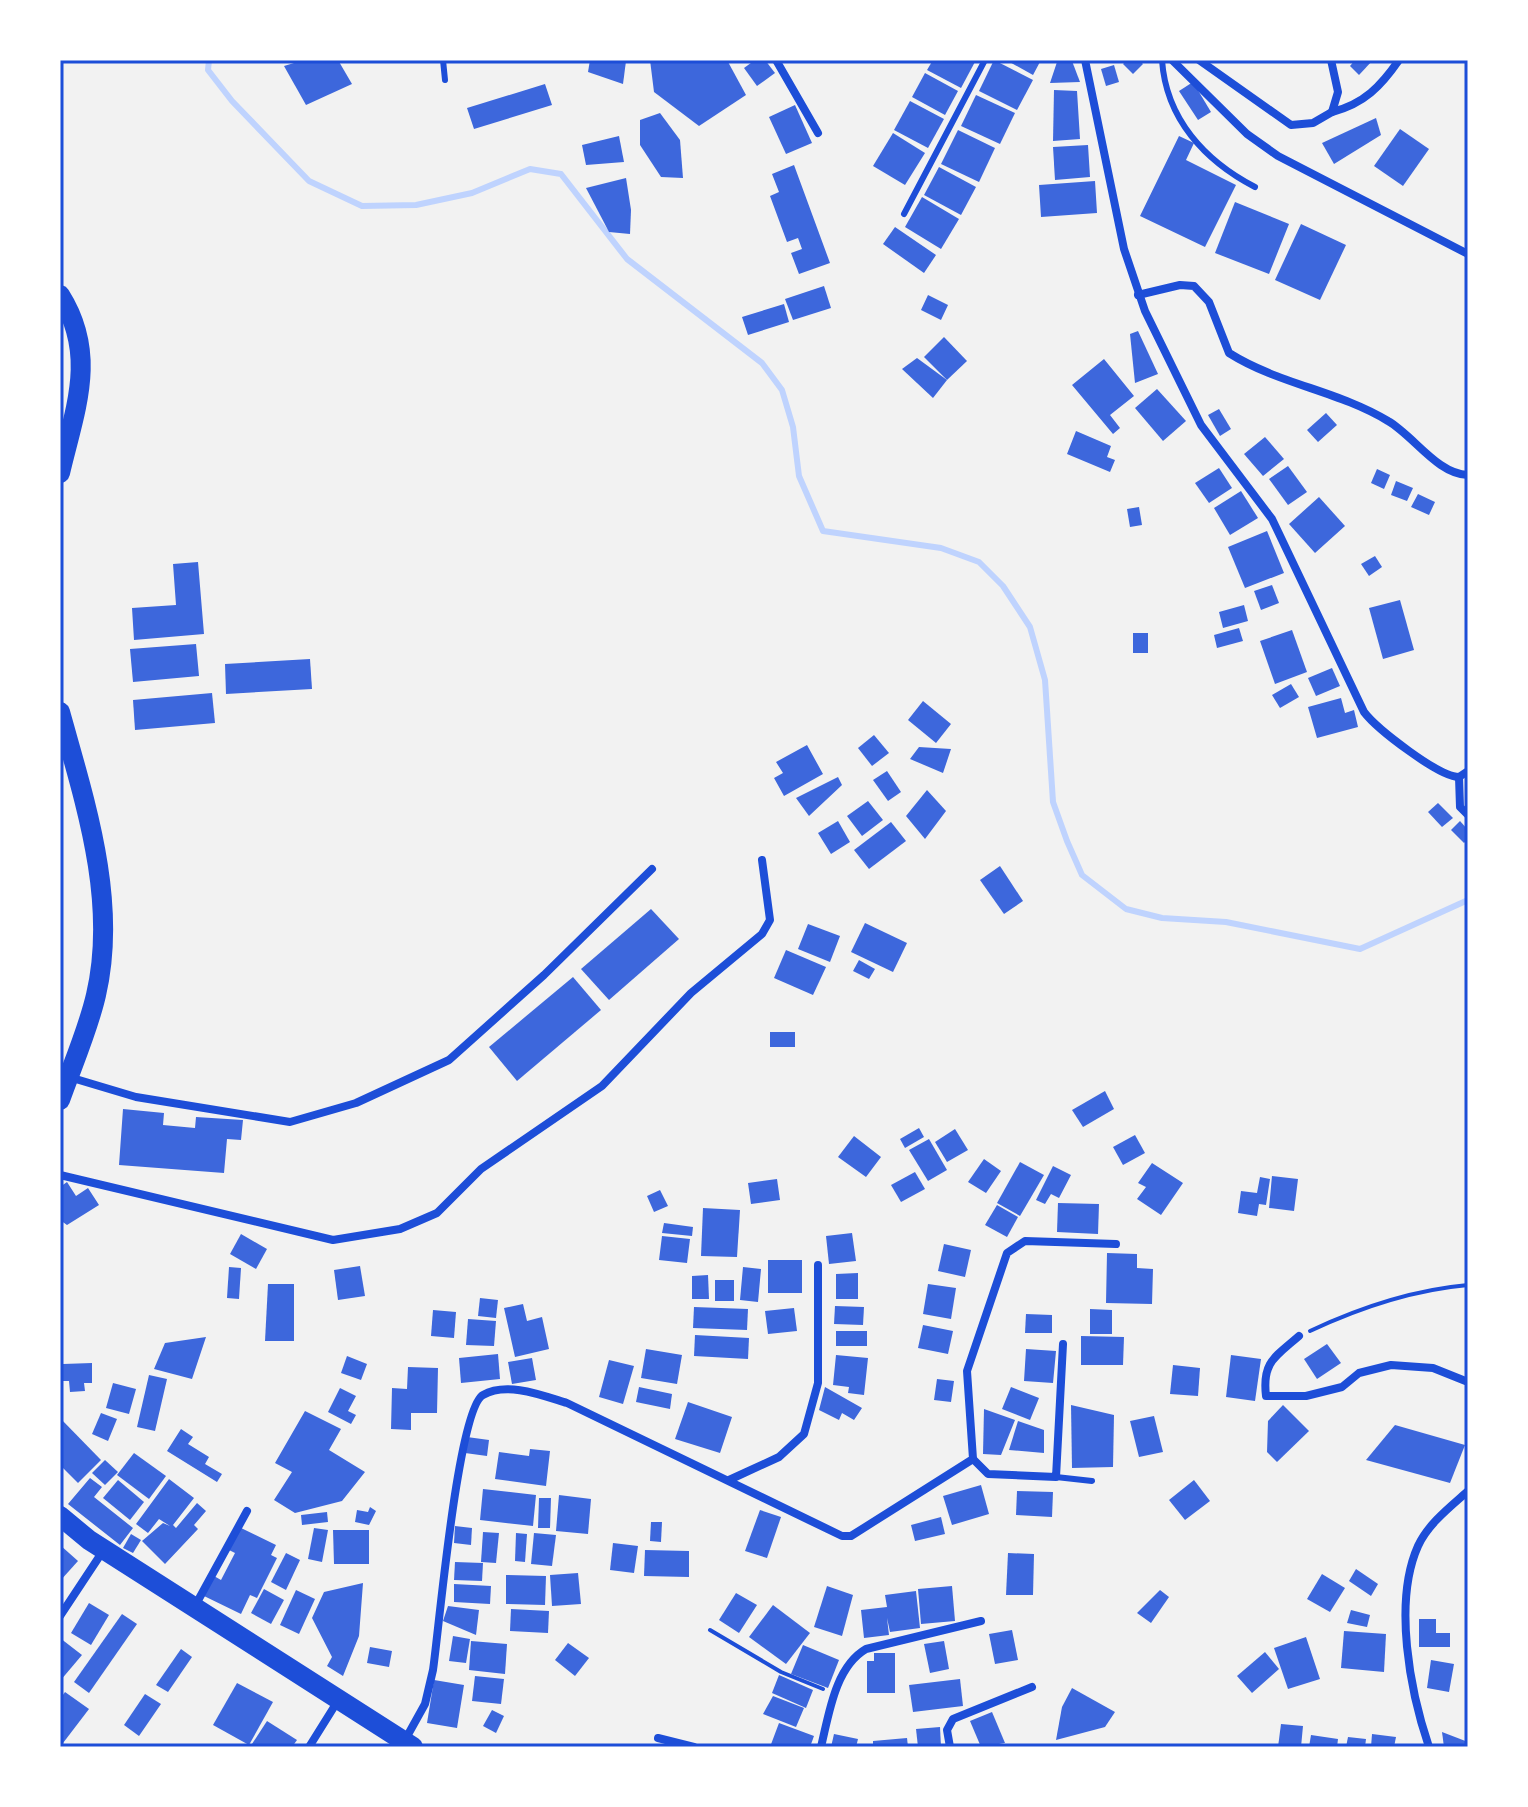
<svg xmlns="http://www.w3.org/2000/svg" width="1528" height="1807" font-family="'Titillium Web',sans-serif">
	<rect width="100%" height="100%" fill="#f2f2f2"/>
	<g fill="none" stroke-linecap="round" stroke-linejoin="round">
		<polyline stroke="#bfd3fe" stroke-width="6" points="209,60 208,70 232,101 309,181 362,206 416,205 472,193 530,169 561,174 627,259 762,363 782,390 793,427 799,476 823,531 941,548 979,562 1003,586 1030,627 1045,680 1053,802 1067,841 1082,875 1126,909 1162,918 1226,922 1360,949 1468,900"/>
	</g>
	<g fill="#3d67dc">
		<polygon points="304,60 338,60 352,84 306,105 284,66"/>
		<polygon points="590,60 626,61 623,84 588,72"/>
		<polygon points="650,60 727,60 746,95 699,126 654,92"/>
		<polygon points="755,60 765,60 775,73 757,86 744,68"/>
		<polygon points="933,60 976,60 961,88 927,70"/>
		<polygon points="994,60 1033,80 1017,110 979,91"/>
		<polygon points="1006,60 1041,60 1033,75"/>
		<polygon points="1127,60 1139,60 1143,64 1133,74 1123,64"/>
		<polygon points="1355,60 1373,60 1359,75 1350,66"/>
		<polygon points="1072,61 1080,82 1050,83 1057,62"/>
		<polygon points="1114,65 1119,82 1106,86 1101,69"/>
		<polygon points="925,73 958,91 945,115 912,97"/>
		<polygon points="1193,82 1211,112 1198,120 1179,91"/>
		<polygon points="545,84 552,105 474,129 467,108"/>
		<polygon points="1054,90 1077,91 1080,139 1053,141"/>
		<polygon points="976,95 1015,113 1000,144 961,126"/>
		<polygon points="910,101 944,119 928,148 894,130"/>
		<polygon points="795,105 812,143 786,154 769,117"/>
		<polygon points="660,113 680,140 683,178 661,177 640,145 640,120"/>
		<polygon points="1376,118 1381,135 1334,164 1322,143"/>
		<polygon points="1400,129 1429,149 1403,186 1374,166"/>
		<polygon points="958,130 995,148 979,182 941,164"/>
		<polygon points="893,133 925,153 905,185 873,166"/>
		<polygon points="619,136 624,162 586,165 582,145"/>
		<polygon points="1179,136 1194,143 1186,160 1236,185 1205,247 1140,216"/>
		<polygon points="1088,145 1090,177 1055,180 1053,147"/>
		<polygon points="794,165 830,263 799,274 791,253 802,249 798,238 787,242 770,196 779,192 772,174"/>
		<polygon points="939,167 976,187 961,215 924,195"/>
		<polygon points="626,178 631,210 630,234 609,232 586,188"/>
		<polygon points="1095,181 1097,213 1041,217 1039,185"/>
		<polygon points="922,197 959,219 941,249 905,227"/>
		<polygon points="1235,202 1289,224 1269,274 1215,253"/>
		<polygon points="1301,224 1346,245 1320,300 1275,280"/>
		<polygon points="895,227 936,255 924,273 883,244"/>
		<polygon points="824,286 831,308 793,320 785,299"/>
		<polygon points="928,295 948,305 941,320 921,310"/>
		<polygon points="784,304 789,322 748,335 742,317"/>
		<polygon points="1138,331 1158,374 1135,383 1130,334"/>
		<polygon points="944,337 967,361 947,380 924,357"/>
		<polygon points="917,358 947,380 933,398 902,369"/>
		<polygon points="1104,359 1134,396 1110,415 1120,428 1113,434 1072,385"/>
		<polygon points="1157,389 1186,421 1163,441 1135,408"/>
		<polygon points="1219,409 1231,429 1220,436 1208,415"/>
		<polygon points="1326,413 1337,425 1318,442 1307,430"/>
		<polygon points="1076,431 1111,446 1107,457 1115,460 1110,472 1067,454"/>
		<polygon points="1265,437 1284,459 1263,476 1244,454"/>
		<polygon points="1288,466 1307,492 1288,505 1269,479"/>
		<polygon points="1219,468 1232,488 1209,503 1195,483"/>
		<polygon points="1377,469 1390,475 1384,489 1371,483"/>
		<polygon points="1396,481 1413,488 1407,501 1391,495"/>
		<polygon points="1241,491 1258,518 1230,535 1214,508"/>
		<polygon points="1418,494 1435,502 1429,515 1411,507"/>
		<polygon points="1319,497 1345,526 1315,553 1289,524"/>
		<polygon points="1139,507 1142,525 1130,527 1127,509"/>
		<polygon points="1267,531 1284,573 1245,588 1228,547"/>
		<polygon points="1375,556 1382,567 1369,576 1361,564"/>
		<polygon points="198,562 204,634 134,640 132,608 176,605 173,564"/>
		<polygon points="1272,585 1279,603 1261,610 1254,591"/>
		<polygon points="1400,600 1414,650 1383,659 1369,608"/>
		<polygon points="1244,605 1248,621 1223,628 1219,612"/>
		<polygon points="1239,628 1243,641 1217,648 1214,635"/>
		<polygon points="1292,630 1307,672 1275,684 1260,641"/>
		<rect x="1133" y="633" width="15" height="20"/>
		<polygon points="196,644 199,676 133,682 130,649"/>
		<polygon points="310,659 312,689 226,694 225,664"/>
		<polygon points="1332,668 1340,686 1316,696 1308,678"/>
		<polygon points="1291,684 1299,697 1280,708 1272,695"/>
		<polygon points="212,693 215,723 135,730 133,700"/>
		<polygon points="1341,698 1345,713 1354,710 1358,727 1317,738 1308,707"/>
		<polygon points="923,701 951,724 936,743 908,720"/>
		<polygon points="874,735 889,753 872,766 858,748"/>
		<polygon points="807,745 823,774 784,796 774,778 783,773 776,762"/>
		<polygon points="919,747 951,749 943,773 910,759"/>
		<polygon points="887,771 901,792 888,801 873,780"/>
		<polygon points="838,777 842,785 809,816 796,798"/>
		<polygon points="927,790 946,811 925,839 906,816"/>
		<polygon points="868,801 883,820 862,836 847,816"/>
		<polygon points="1438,803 1453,818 1442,827 1428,812"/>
		<polygon points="838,821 850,842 831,854 818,833"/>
		<polygon points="1460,821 1468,830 1468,839 1464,843 1451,830"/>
		<polygon points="891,822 906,841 869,869 854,850"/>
		<polygon points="1000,866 1023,901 1004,914 980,880"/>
		<polygon points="651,909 679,939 609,1000 581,969"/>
		<polygon points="865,923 907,943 893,972 851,952"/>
		<polygon points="808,924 840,936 830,962 798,949"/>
		<polygon points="786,950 826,967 813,995 774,978"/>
		<polygon points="859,960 875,969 869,979 853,971"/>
		<polygon points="573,977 601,1010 517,1081 489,1047"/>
		<rect x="770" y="1032" width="25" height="15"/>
		<polygon points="1105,1091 1114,1109 1083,1127 1072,1110"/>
		<polygon points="123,1109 164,1113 163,1125 195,1128 196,1117 243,1120 241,1140 227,1139 224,1173 119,1165"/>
		<polygon points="919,1128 924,1137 905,1148 900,1139"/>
		<polygon points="955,1129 968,1150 947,1162 935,1142"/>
		<polygon points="1135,1135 1145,1153 1123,1165 1113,1147"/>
		<polygon points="854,1136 881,1157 866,1177 838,1157"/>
		<polygon points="929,1139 947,1170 928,1181 909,1150"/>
		<polygon points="984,1159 1001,1171 986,1193 968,1182"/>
		<polygon points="1020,1162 1044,1175 1020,1216 997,1203"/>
		<polygon points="1152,1163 1183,1183 1161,1215 1137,1199 1146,1187 1138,1183"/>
		<polygon points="1053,1166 1071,1175 1059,1198 1051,1194 1045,1204 1036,1200"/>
		<polygon points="915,1172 925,1189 901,1202 891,1185"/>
		<polygon points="1272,1176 1298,1179 1294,1211 1269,1208"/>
		<polygon points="1260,1177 1270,1179 1266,1205 1259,1204 1257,1216 1238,1213 1241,1191 1257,1193"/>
		<polygon points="777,1179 780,1200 751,1204 748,1183"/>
		<polygon points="67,1182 76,1196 88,1188 99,1205 67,1225 60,1220 60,1187"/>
		<polygon points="660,1190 668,1206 654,1212 647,1196"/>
		<polygon points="1058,1203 1099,1204 1098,1234 1057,1232"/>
		<polygon points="997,1205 1018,1217 1007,1237 985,1225"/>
		<polygon points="703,1208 740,1210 737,1257 701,1256"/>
		<polygon points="664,1223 693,1227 692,1236 662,1233"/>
		<polygon points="852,1233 856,1261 829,1264 826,1236"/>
		<polygon points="241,1234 267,1249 256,1269 230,1254"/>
		<polygon points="662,1236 690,1239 687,1263 659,1260"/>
		<polygon points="944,1244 971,1250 965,1277 938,1271"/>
		<polygon points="1107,1253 1137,1254 1137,1268 1153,1269 1152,1304 1106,1303"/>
		<rect x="768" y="1260" width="34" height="33"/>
		<polygon points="360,1266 365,1296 338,1300 334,1270"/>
		<polygon points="229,1267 241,1268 239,1299 227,1298"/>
		<polygon points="743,1267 761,1269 758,1302 740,1300"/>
		<polygon points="858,1273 858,1299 836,1299 836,1274"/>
		<polygon points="708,1275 709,1299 692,1299 692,1276"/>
		<rect x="715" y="1280" width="19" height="21"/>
		<polygon points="268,1284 294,1284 294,1341 265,1341"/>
		<polygon points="928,1284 956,1288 951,1319 923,1314"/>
		<polygon points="480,1298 498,1300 496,1318 478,1316"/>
		<polygon points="523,1304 527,1321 542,1317 549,1349 515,1357 504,1308"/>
		<polygon points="835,1306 864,1307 863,1325 834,1324"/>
		<polygon points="694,1307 748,1309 747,1330 693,1328"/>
		<polygon points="794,1308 797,1331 768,1334 765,1311"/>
		<polygon points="1090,1309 1112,1310 1112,1334 1090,1334"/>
		<polygon points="433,1310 456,1312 454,1338 431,1336"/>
		<polygon points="1026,1314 1052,1315 1052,1333 1025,1333"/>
		<polygon points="468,1319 496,1321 494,1346 466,1345"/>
		<polygon points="923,1325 953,1331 948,1354 918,1348"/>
		<rect x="836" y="1331" width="31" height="15"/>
		<polygon points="695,1335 749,1338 748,1359 694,1356"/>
		<polygon points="1081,1336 1124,1337 1123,1365 1081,1365"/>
		<polygon points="206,1337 192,1379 154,1369 165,1343"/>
		<polygon points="1327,1344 1341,1363 1317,1379 1304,1359"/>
		<polygon points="646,1349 682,1355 677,1384 641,1378"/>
		<polygon points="1026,1349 1056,1351 1053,1383 1024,1381"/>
		<polygon points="498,1354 500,1379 461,1383 459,1358"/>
		<polygon points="836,1355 868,1358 864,1395 848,1393 849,1387 833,1385"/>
		<polygon points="1231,1355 1261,1359 1255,1401 1226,1397"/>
		<polygon points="347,1356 367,1364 361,1380 341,1373"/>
		<polygon points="532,1358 536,1380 512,1384 508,1362"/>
		<polygon points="609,1360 634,1366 623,1404 599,1397"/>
		<polygon points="92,1363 92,1383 84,1383 85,1391 70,1392 69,1381 63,1381 63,1364"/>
		<polygon points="1173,1365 1200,1368 1198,1396 1170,1394"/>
		<polygon points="408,1367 438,1368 437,1413 411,1413 411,1430 391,1429 392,1388 407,1389"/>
		<polygon points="149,1375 167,1379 155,1431 137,1427"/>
		<polygon points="937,1379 954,1381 951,1402 934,1400"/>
		<polygon points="113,1383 136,1389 129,1414 106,1408"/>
		<polygon points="639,1387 672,1394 670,1409 636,1402"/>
		<polygon points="825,1387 862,1408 854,1420 842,1413 839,1420 819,1410"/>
		<polygon points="1011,1387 1039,1398 1030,1420 1002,1409"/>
		<polygon points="340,1388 356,1396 348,1411 356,1415 351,1424 328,1412"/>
		<polygon points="688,1402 732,1417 720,1453 675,1439"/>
		<polygon points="1071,1405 1114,1415 1113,1467 1072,1468"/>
		<polygon points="1283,1405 1309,1431 1277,1462 1267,1452 1268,1421"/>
		<polygon points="984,1409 1015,1420 1001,1455 983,1454"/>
		<polygon points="305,1411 341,1429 329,1450 365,1472 342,1501 295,1513 274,1500 292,1472 275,1463"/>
		<polygon points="101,1413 117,1419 108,1441 92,1434"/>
		<polygon points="1154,1416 1163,1452 1139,1457 1130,1421"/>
		<polygon points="60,1418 101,1460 78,1483 60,1465"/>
		<polygon points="1018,1421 1044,1430 1044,1453 1009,1450"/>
		<polygon points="1395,1425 1465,1445 1450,1483 1366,1460"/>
		<polygon points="181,1429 193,1437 188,1444 209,1457 205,1464 222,1474 217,1482 167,1451"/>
		<polygon points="467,1437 489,1440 487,1456 465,1453"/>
		<polygon points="530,1449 550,1451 546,1486 495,1479 499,1452 529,1456"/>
		<polygon points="134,1453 166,1476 149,1499 117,1475"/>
		<polygon points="105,1460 118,1472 105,1485 92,1473"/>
		<polygon points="90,1478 102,1487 94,1497 133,1528 120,1545 68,1504"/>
		<polygon points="169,1479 194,1498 173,1525 176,1528 197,1503 206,1511 194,1525 198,1529 165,1564 142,1541 163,1523 170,1526 159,1519 148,1533 136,1524"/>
		<polygon points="118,1480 144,1502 130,1520 103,1498"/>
		<polygon points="1194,1480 1210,1501 1185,1520 1169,1500"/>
		<polygon points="981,1485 989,1514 952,1525 943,1496"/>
		<polygon points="483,1489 536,1495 533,1526 480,1520"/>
		<polygon points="1017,1491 1053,1492 1052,1517 1016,1515"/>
		<polygon points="559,1495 591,1499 588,1534 556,1531"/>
		<polygon points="539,1498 551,1498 550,1528 538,1528"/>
		<polygon points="370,1507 376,1511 369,1525 355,1522 357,1510 368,1512"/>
		<polygon points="760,1510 781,1517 767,1558 745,1551"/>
		<polygon points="327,1512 328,1522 302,1525 301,1515"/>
		<polygon points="941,1517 945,1534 915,1541 911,1525"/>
		<polygon points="651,1522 662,1522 661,1542 650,1541"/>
		<polygon points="455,1526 472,1528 471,1545 454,1543"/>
		<polygon points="239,1527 276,1545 271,1555 277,1558 257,1598 250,1595 241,1614 204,1596 214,1576 221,1580 235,1553 227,1549"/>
		<polygon points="314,1528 328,1530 322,1562 308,1559"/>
		<polygon points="333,1530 369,1530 369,1564 334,1564"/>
		<polygon points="483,1532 499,1533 496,1563 481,1562"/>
		<polygon points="516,1533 527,1534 525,1562 515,1561"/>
		<polygon points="534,1533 556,1535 552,1566 531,1564"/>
		<polygon points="131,1534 141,1540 133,1553 123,1548"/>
		<polygon points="613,1543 638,1546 634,1573 610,1570"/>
		<polygon points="60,1545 78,1561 60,1581"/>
		<polygon points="645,1550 689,1551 689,1577 644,1576"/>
		<polygon points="286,1553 300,1560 286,1590 271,1582"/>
		<polygon points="1008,1553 1034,1554 1033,1595 1006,1595"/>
		<polygon points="455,1562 483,1563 482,1581 454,1580"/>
		<polygon points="1356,1569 1378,1584 1371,1596 1349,1581"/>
		<polygon points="578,1573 581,1604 552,1606 550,1575"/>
		<polygon points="1322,1574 1345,1588 1330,1612 1307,1599"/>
		<polygon points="506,1575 546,1576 545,1605 506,1604"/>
		<polygon points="363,1583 359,1636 343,1676 327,1666 332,1657 312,1618 324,1592"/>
		<polygon points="454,1584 491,1586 490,1604 454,1602"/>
		<polygon points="827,1586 853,1595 842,1636 814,1627"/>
		<polygon points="952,1586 955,1621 921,1624 918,1589"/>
		<polygon points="264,1589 284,1600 271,1624 251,1613"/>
		<polygon points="296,1590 315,1599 299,1634 280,1625"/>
		<polygon points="1160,1590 1169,1597 1151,1623 1137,1613"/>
		<polygon points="916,1591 920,1628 890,1632 887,1618 889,1635 864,1638 861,1610 887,1607 885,1595"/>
		<polygon points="736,1593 757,1605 739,1633 719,1620"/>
		<polygon points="89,1603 109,1615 91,1645 71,1633"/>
		<polygon points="773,1605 810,1633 786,1664 749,1637"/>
		<polygon points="448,1606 479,1610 476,1635 443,1621"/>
		<polygon points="511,1609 549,1611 548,1633 510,1631"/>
		<polygon points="1351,1610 1370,1615 1367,1627 1347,1623"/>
		<polygon points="122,1614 137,1624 89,1693 74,1682"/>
		<polygon points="1419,1619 1436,1619 1436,1633 1450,1633 1450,1647 1419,1647"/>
		<polygon points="1012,1630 1018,1660 995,1664 989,1634"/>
		<polygon points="1344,1631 1386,1634 1384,1672 1341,1668"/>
		<polygon points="453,1636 470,1639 466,1663 449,1661"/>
		<polygon points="1306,1637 1320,1679 1288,1689 1274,1648"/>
		<polygon points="60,1638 82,1655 60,1681"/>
		<polygon points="471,1641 507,1644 505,1674 469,1670"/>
		<polygon points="944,1641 949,1669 930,1673 924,1644"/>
		<polygon points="568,1643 589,1658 575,1676 555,1660"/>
		<polygon points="803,1645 839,1660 828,1688 791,1674"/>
		<polygon points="370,1647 392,1651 389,1667 367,1663"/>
		<polygon points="181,1649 192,1657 168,1692 156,1685"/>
		<polygon points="1265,1652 1279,1669 1252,1693 1237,1676"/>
		<polygon points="874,1653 895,1653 895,1693 867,1693 867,1661 874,1661"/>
		<polygon points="1431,1660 1454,1664 1449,1692 1427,1688"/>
		<polygon points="779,1675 813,1690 806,1708 772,1693"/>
		<polygon points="475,1676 504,1679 501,1704 472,1701"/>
		<polygon points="960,1679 963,1706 913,1712 909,1685"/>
		<polygon points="434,1680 464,1685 457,1728 427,1723"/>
		<polygon points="237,1683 273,1702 249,1745 213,1725"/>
		<polygon points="1072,1688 1115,1712 1105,1727 1056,1740 1062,1707"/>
		<polygon points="65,1692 89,1709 60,1747 60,1699"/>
		<polygon points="145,1694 161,1704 139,1736 124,1725"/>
		<polygon points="773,1696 804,1708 796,1727 763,1714"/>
		<polygon points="492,1710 504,1716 496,1733 483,1726"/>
		<polygon points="992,1712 1005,1743 981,1747 970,1721"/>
		<polygon points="267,1721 297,1740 292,1747 250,1747"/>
		<polygon points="779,1723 814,1736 810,1747 770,1747"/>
		<polygon points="1281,1724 1303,1726 1301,1747 1278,1747"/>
		<polygon points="940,1727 941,1747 918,1747 916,1729"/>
		<polygon points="1442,1732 1468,1742 1468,1747 1444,1747"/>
		<polygon points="834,1734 858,1739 856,1747 831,1747"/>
		<polygon points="1372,1734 1396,1737 1394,1747 1371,1747"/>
		<polygon points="1311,1735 1338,1739 1337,1747 1309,1747"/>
		<polygon points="1348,1737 1366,1739 1365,1747 1346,1747"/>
		<polygon points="907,1738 908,1747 873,1747 873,1741"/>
	</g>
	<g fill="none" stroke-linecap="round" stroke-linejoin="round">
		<g stroke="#1d4ed8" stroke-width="4">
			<path d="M1310,1331C1361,1307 1412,1290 1468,1285"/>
			<polyline points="710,1630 781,1672 823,1689"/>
		</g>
		<g stroke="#1d4ed8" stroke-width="6">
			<polyline points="443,60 445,80"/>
			<path d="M1162,60C1166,119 1205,161 1255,187"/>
			<polyline points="904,214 985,60"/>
			<polyline points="1056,1477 1092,1481"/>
		</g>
		<g stroke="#1d4ed8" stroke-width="8">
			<polyline points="776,60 818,133"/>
			<path d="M1085,60L1124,249L1145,311L1201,425L1272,519L1364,712C1377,729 1439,777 1459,777L1468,771"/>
			<polyline points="1172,60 1247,134 1278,156 1468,254"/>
			<polyline points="1199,60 1291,125 1313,123 1332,112 1338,92 1331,60"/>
			<path d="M1332,112C1364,104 1381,86 1399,60"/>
			<path d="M1138,295L1180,285L1194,286L1209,302L1229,353C1278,384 1339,391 1388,421C1414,436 1437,474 1468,475"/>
			<polyline points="1459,777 1460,807 1468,815"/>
			<polyline points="69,1077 136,1097 290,1122 356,1103 449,1060 544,975 652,869"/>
			<polyline points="60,1175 333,1240 400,1229 437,1213 481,1169 602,1086 691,993 762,934 770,920 762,860"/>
			<path d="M1299,1336C1275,1357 1262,1362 1266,1396H1306L1342,1387L1359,1373L1391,1365L1433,1368L1468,1382"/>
			<polyline points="973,1459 988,1474 1056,1477 1063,1344"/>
			<polyline points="729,1480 779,1457 804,1434 818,1383 818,1265"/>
			<polyline points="195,1606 247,1511"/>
			<polyline points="60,1616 103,1551"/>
			<polyline points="658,1738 694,1747"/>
			<path d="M405,1740L425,1704L433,1670C439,1629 458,1409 483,1395C507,1381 544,1396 567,1403L842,1536H851L973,1459L967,1371L1007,1253L1025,1241L1116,1244"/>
			<polyline points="309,1747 339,1699"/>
			<path d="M821,1747C829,1714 835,1667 866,1649L981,1621"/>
			<polyline points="950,1747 947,1730 953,1719 1032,1687"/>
			<path d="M1429,1747C1410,1691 1393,1602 1418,1546C1428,1524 1450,1507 1468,1491"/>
		</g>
		<g stroke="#1d4ed8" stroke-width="20">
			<path d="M60,295C98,355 75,409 60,473"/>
			<path d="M60,712C85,802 118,901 96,995C88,1030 72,1066 60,1100"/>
			<polyline points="60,1516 89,1540 413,1747"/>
		</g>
	</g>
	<rect width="1528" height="1807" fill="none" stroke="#ffffff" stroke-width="124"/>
	<rect x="62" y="62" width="1404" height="1683" fill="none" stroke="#1d4ed8" stroke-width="3"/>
</svg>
